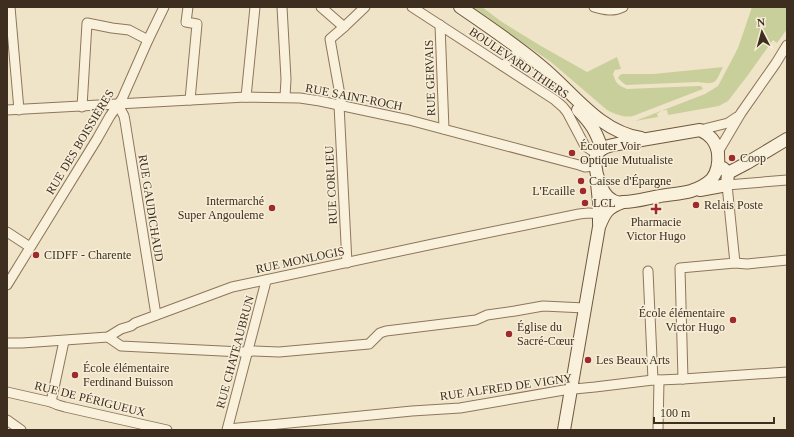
<svg xmlns="http://www.w3.org/2000/svg" width="794" height="437" font-family="'Times New Roman',serif">
	<rect width="100%" height="100%" fill="#f0e4c8"/>
	<g fill="#c9cf9b">
		<path d="M470,7H482L502,22L541,46L587,72L617,57L621,69L615,70L613,74C616,83 617,85 627,89L698,86H701L703,89L633,116C624,118 615,114 607,110L551,62Z"/>
		<polygon points="752,7 787,7 787,29 777,43 773,40 748,75 728,101 719,106 668,115 667,110 659,111 659,113 657,113 658,117 635,121 705,94 718,86 738,48"/>
		<path d="M723,67C715,83 717,85 698,82L626,85L623,83L618,78L620,75L622,74H653Z"/>
	</g>
	<g fill="none" stroke-linecap="round" stroke-linejoin="round">
		<g stroke="#8d765c" stroke-width="11">
			<g id="street">
				<polyline points="10,7 19,110"/>
				<polyline points="188,7 186,22 197,24 190,100"/>
				<polyline points="282,7 286,79 285,97"/>
				<polyline points="321,7 344,27"/>
				<polyline points="412,7 555,100 563,107 567,112 585,146 597,154"/>
				<path d="M594,7C604,10 613,12 623,7"/>
				<polyline points="440,25 444,129"/>
				<polyline points="503,66 517,53"/>
				<polyline points="246,97 255,7"/>
				<polyline points="118,105 124,116 125,121 156,315"/>
				<polyline points="339,105 347,263"/>
				<polyline points="342,106 330,39 344,27 365,7"/>
				<polyline points="82,107 87,23 112,28 129,30 148,40"/>
				<polyline points="7,110 246,97 300,98 320,101 409,120 579,165 585,167 595,166"/>
				<polyline points="700,130 728,123 737,117"/>
				<polyline points="718,152 741,113 776,63 787,45"/>
				<polyline points="7,232 30,247"/>
				<polyline points="735,263 747,264 787,260"/>
				<polyline points="648,271 653,380"/>
				<polyline points="7,285 97,139 110,116 122,99 148,40 164,7"/>
				<polyline points="108,337 121,346 242,352 254,351 279,352 369,344 380,333 386,331 476,320 487,315 515,311 543,306 585,308"/>
				<polyline points="7,343 22,343 108,337 121,329 131,326 135,323 232,287 433,244 579,214 588,213 605,214"/>
				<polyline points="683,379 680,268 735,263 727,185 787,180"/>
				<polyline points="7,392 51,402 58,405 65,407 167,430"/>
				<polyline points="51,402 64,341"/>
				<polyline points="7,420 21,430"/>
				<polyline points="228,429 412,411 460,408 564,390 595,387 653,380 659,380 683,379 787,372"/>
				<polyline points="227,430 265,285 266,280"/>
				<polyline points="658,430 659,380"/>
			</g>
		</g>
		<g stroke="#6f573f" stroke-width="14">
			<g id="secondary">
				<path d="M460,7C488,26 516,45 541,66C573,92 598,131 641,138"/>
				<path d="M578,110C591,123 596,131 602,149"/>
				<path d="M700,130C710,135 716,141 718,153C719,162 718,171 712,179C707,184 697,189 691,191C681,194 670,194 660,196C648,198 636,202 624,202C620,203 615,202 612,200C601,194 596,174 595,163C595,149 606,146 618,144Z"/>
				<polyline points="728,173 747,163 787,139"/>
				<polyline points="597,183 599,202 599,223"/>
				<polyline points="700,190 727,185 728,173 723,168"/>
				<path d="M564,430L599,227C605,212 607,208 623,202"/>
			</g>
		</g>
		<use href="#street" stroke="#faf1dc" stroke-width="9"/>
		<use href="#secondary" stroke="#faf1dc" stroke-width="12"/>
	</g>
	<g fill="#9e2a2b" stroke="#f7eed8" stroke-width="1.5">
		<circle cx="572" cy="153" r="4"/>
		<circle cx="732" cy="158" r="4"/>
		<circle cx="581" cy="181" r="4"/>
		<circle cx="583" cy="191" r="4"/>
		<circle cx="585" cy="203" r="4"/>
		<circle cx="696" cy="205" r="4"/>
		<circle cx="272" cy="208" r="4"/>
		<path d="M654 203h4v4h4v4h-4v4h-4v-4h-4v-4h4z"/>
		<circle cx="36" cy="255" r="4"/>
		<circle cx="733" cy="320" r="4"/>
		<circle cx="509" cy="334" r="4"/>
		<circle cx="588" cy="360" r="4"/>
		<circle cx="75" cy="375" r="4"/>
	</g>
	<g text-anchor="middle" dominant-baseline="central" stroke-width="3" stroke-linejoin="round" paint-order="stroke">
		<g font-size="12" fill="#3d2e20" stroke="#f7eed8">
			<text transform="translate(519 63) rotate(34)">BOULEVARD THIERS</text>
			<text transform="translate(430 78) rotate(-92)">RUE GERVAIS</text>
			<text transform="translate(354 97) rotate(11)">RUE SAINT-ROCH</text>
			<text transform="translate(80 142) rotate(-59)">RUE DES BOISSIÈRES</text>
			<text transform="translate(331 185) rotate(-93)">RUE CORLIEU</text>
			<text transform="translate(151 208) rotate(81)">RUE GAUDICHAUD</text>
			<text transform="translate(300 260) rotate(-12)">RUE MONLOGIS</text>
			<text transform="translate(235 352) rotate(-75)">RUE CHATEAUBRUN</text>
			<text transform="translate(506 387) rotate(-8)">RUE ALFRED DE VIGNY</text>
			<text transform="translate(90 399) rotate(14)">RUE DE PÉRIGUEUX</text>
		</g>
		<g font-size="12" fill="#3d2e20" stroke="#f7eed8" text-anchor="start">
			<text x="580" y="146">Écouter Voir<tspan x="580" dy="14">Optique Mutualiste</tspan></text>
			<text x="740" y="158">Coop</text>
			<text x="589" y="181">Caisse d'Épargne</text>
			<text x="575" y="191" text-anchor="end">L'Ecaille</text>
			<text x="264" y="201" text-anchor="end">Intermarché<tspan x="264" dy="14">Super Angouleme</tspan></text>
			<text x="593" y="203">LCL</text>
			<text x="704" y="205">Relais Poste</text>
			<text x="656" y="222" text-anchor="middle">Pharmacie<tspan x="656" dy="14">Victor Hugo</tspan></text>
			<text x="44" y="255">CIDFF - Charente</text>
			<text x="725" y="313" text-anchor="end">École élémentaire<tspan x="725" dy="14">Victor Hugo</tspan></text>
			<text x="517" y="327">Église du<tspan x="517" dy="14">Sacré-Cœur</tspan></text>
			<text x="596" y="360">Les Beaux Arts</text>
			<text x="83" y="368">École élémentaire<tspan x="83" dy="14">Ferdinand Buisson</tspan></text>
		</g>
	</g>
	<rect width="794" height="437" fill="none" stroke="#3d2e20" stroke-width="16"/>
	<g transform="translate(762 32) rotate(354)" stroke="#f7eed8" stroke-width="3" paint-order="stroke">
	<path d="M0-3L7 15L0 10L-7 15Z" fill="#3d2e20"/>
	<text y="-6" font-size="11" font-weight="bold" text-anchor="middle" fill="#3d2e20">N</text>
	</g>
	<path d="M654 417v6h120v-6" fill="none" stroke="#3d2e20" stroke-width="2"/>
	<text x="660" y="417" font-size="12" fill="#3d2e20" stroke="#f7eed8" stroke-width="3" paint-order="stroke">100 m</text>
</svg>
